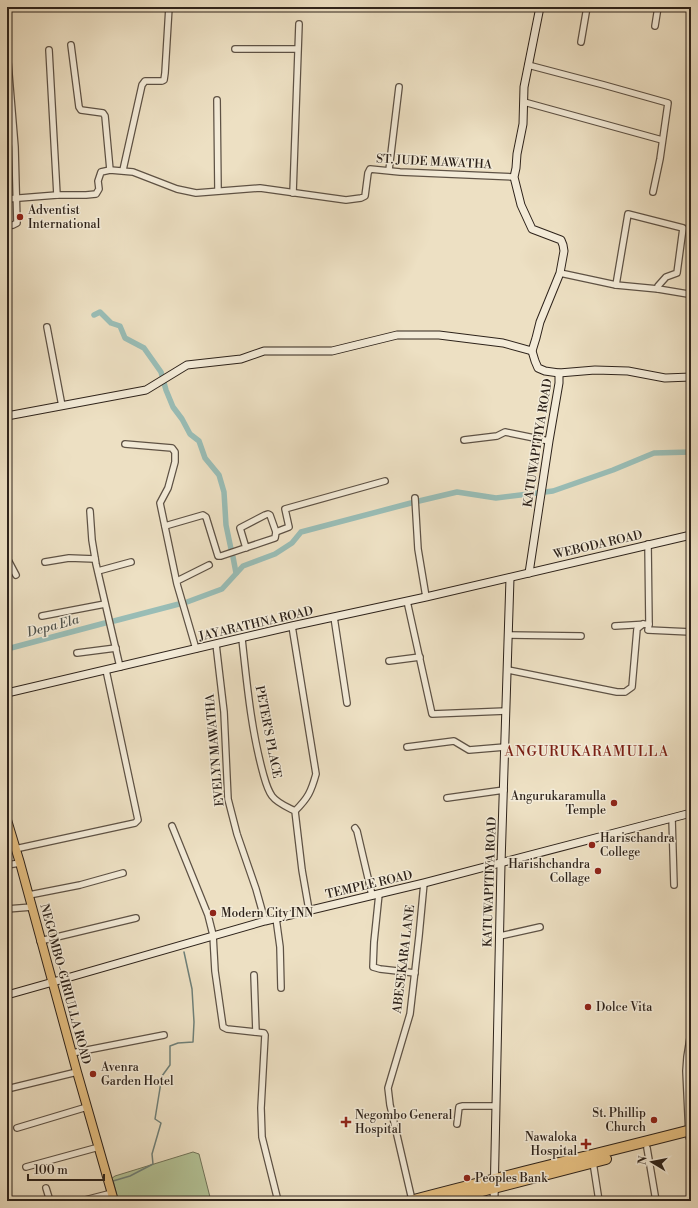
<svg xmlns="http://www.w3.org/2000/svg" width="698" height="1208" font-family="'Libre Bodoni',serif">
	<rect width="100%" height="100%" fill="#ede0c3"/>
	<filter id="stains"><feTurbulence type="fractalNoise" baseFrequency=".005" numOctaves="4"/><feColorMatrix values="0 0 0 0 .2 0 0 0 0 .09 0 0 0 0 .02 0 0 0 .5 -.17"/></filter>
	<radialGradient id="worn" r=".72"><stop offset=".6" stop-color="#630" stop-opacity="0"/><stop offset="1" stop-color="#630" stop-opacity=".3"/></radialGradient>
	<polygon fill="#b3c397" stroke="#707359" points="193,1152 199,1154 211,1201 114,1201 108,1181 115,1176"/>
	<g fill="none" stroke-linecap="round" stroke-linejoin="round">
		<polyline stroke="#6e7f78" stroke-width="1.5" points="118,1201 113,1181 130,1176 153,1164 152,1154 161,1123 155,1119 162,1076 170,1065 170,1046 178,1043 193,1042 194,1022 192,989 184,952"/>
		<g stroke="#99bdb6" stroke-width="5.5">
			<polyline points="94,315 100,312 111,323 120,326 125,338 144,348 161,372 166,390 173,407 182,419 190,434 199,441 205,458 219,475 224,492 226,525 231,549"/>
			<polyline points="419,501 457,492 496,498 553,491 613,470 654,453 691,452"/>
			<polyline points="233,557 236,573"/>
			<polyline points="187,602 222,589 243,566 275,554 292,543 301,532 411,503"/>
			<polyline points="114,621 179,604"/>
			<polyline points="7,649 105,623"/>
		</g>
		<g stroke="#5e5245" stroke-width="8">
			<g id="street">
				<polyline points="655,26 658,7"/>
				<polyline points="581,42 587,7"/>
				<polyline points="71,45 79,107 81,110 103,113 105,116 110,170"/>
				<polyline points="235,49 297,49"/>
				<polyline points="7,50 15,147 17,223 13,225 7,226"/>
				<polyline points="49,50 57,195"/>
				<polyline points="528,65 604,85 668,103 660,159 653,192"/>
				<polyline points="217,100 218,191"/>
				<polyline points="524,102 662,140"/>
				<polyline points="123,170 142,85 145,81 162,81 164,80 165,73 169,7"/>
				<polyline points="389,170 399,87"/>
				<polyline points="293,193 299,24"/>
				<polyline points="7,199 57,195 86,195 96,194 99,189 98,181 101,172 110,170 133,172 177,189 196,193 260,188 346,200 361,198 365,196 368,173 370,169 400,172 514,177"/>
				<polyline points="560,273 616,285 658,289"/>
				<polyline points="616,285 628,214 683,228 677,273 666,277 658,286 658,289 688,294"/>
				<polyline points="47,327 62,406"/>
				<polyline points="464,440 497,436 505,432 549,441"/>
				<polyline points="125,444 172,448 175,452 175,462 168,488 160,503 177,584 196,649"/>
				<polyline points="415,498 418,549 426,597"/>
				<polyline points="90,511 92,540 96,564 120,667"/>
				<polyline points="165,526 203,515 206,517 218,556 221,556 275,538 276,532 270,515 268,514 265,515 240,528 246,548"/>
				<polyline points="276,532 289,527 285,509 385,481"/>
				<polyline points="648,544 649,624"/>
				<polyline points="7,554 8,560 16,575"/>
				<polyline points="45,562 69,558 95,559"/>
				<polyline points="98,571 131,562"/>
				<polyline points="177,581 209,565"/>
				<polyline points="407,601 432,714 506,711"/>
				<polyline points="42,616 105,604"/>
				<polyline points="334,617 347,703"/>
				<path d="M292,626L316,774C311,792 308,798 295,811"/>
				<polyline points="615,626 649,624 648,630 691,632"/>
				<polyline points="508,635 581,636"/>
				<path d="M242,639C247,684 251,729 263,773C265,780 267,789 272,796C277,803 287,807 295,811L302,870L309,910"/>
				<polyline points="216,644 224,712 228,799 237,834 256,889 265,921"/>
				<polyline points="77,653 116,648"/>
				<polyline points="389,661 420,657"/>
				<polyline points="508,670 617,692 625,692 632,687 637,629 643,624"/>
				<polyline points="407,747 454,741 469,750 505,747"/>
				<polyline points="447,798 504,790"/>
				<polyline points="672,818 674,885"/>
				<polyline points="172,826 208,915 213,935 215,971 223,1027 227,1029 264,1033 265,1035 261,1108 262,1137 278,1201"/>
				<polyline points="355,828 357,831 372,895"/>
				<polyline points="15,849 135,823 138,820 106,670"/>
				<polyline points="7,865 20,863"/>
				<polyline points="379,894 374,942 373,967 380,969 415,973"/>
				<polyline points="29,895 80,885 123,873"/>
				<polyline points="7,909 32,907"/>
				<polyline points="276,918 280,947 281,988"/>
				<polyline points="500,936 540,927"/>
				<polyline points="40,941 136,918"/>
				<polyline points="254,975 256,1032"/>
				<polyline points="72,1053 164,1035"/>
				<polyline points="7,1089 77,1072"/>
				<polyline points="457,1124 459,1107 463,1106 496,1106"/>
				<polyline points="17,1128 87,1107"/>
				<polyline points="689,1137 686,1071 687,1057 691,1032"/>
				<polyline points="647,1148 656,1201"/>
				<polyline points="593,1162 599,1201"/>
				<polyline points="26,1167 99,1147"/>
				<polyline points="46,1188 50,1201"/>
				<polyline points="412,1200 390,1105 388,1088 410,1014 419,936 424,883"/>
				<polyline points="81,1201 112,1193"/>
			</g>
		</g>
		<g stroke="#2e231b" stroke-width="9">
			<g id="secondary">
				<polyline points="540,7 524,87 523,124 517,154 516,168 514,177 521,205 532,229 561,240 563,245 564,251 560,273 540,322 536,338 532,351 535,361 538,368 545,371 559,373 595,370 628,371 665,378 691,377"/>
				<polyline points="7,416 146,390 187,365 241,359 264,351 332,351 397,335 439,335 503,343 532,351"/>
				<polyline points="529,573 549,441 559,383 559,373"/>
				<polyline points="7,693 292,626 426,597 691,535"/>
				<polyline points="7,995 53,982 265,921 424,883 691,813"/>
				<polyline points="494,1201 501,864 510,578"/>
			</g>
		</g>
		<g stroke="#2e231b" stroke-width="10">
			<polyline id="primary" points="7,820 20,863 77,1072 114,1201"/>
		</g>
		<g stroke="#2e231b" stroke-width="12">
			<g id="highway">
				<path d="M410,1201C504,1176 598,1154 691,1130"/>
				<polyline points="443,1201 606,1159"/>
			</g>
		</g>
		<use href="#street" stroke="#f3ebd8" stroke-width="5.5"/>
		<use href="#secondary" stroke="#f3ebd8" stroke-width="7"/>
		<use href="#primary" stroke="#e6c082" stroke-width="8"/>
		<use href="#highway" stroke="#e6c082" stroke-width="10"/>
	</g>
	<g fill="#8f2418" stroke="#f3ebd8" stroke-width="1.5">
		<circle cx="20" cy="217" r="4"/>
		<circle cx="614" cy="803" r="4"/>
		<circle cx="592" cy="845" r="4"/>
		<circle cx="598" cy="871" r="4"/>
		<circle cx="213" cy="913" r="4"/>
		<circle cx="588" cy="1007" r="4"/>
		<circle cx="93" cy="1074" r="4"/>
		<circle cx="654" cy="1120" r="4"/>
		<path d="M344 1116h4v4h4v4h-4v4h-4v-4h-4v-4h4z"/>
		<path d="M584 1138h4v4h4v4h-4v4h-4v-4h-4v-4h4z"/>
		<circle cx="467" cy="1178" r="4"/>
	</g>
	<g text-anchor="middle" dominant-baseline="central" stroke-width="3" stroke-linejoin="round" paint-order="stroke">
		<g font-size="12" fill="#2e231b" stroke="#f3ebd8">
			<text transform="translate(434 162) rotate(3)">ST. JUDE MAWATHA</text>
			<text transform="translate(538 443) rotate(-81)">KATUWAPITIYA ROAD</text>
			<text transform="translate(598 545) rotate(-13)">WEBODA ROAD</text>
			<text transform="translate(256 624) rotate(-13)">JAYARATHNA ROAD</text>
			<text transform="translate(268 732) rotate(79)">PETER'S PLACE</text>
			<text transform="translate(215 750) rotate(-95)">EVELYN MAWATHA</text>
			<text transform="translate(490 882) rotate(-88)">KATUWAPITIYA ROAD</text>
			<text transform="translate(369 885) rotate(-13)">TEMPLE ROAD</text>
			<text transform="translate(404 959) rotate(-83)">ABESEKARA LANE</text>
			<text transform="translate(65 984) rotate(75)">NEGOMBO-GIRIULLA ROAD</text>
		</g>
		<g font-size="12" fill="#2e231b" stroke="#f3ebd8" text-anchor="start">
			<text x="28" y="210">Adventist<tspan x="28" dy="14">International</tspan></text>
			<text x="606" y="796" text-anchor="end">Angurukaramulla<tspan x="606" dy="14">Temple</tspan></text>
			<text x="600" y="838">Harischandra<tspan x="600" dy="14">College</tspan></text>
			<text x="590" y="864" text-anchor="end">Harishchandra<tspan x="590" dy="14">Collage</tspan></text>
			<text x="221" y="913">Modern City INN</text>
			<text x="596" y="1007">Dolce Vita</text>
			<text x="101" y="1067">Avenra<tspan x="101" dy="14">Garden Hotel</tspan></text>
			<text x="646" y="1113" text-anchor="end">St. Phillip<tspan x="646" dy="14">Church</tspan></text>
			<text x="355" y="1115">Negombo General<tspan x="355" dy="14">Hospital</tspan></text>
			<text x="577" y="1137" text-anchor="end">Nawaloka<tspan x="577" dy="14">Hospital</tspan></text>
			<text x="475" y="1178">Peoples Bank</text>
		</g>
		<g font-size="13" font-style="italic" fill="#4e514a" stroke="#f3ebd8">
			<text transform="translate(53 626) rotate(-15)">Depa Ela</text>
		</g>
		<g font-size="14" letter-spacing="1" fill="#7a1f14" stroke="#f3ebd8">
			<text x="587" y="752">ANGURUKARAMULLA</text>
		</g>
	</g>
	<rect width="698" height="1208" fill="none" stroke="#ede0c3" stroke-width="24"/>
	<rect x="8" y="8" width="682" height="1192" fill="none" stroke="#2e231b" stroke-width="2"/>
	<rect x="12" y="12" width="674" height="1184" fill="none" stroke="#2e231b"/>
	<g transform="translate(652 1162) rotate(280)" stroke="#f3ebd8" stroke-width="3" paint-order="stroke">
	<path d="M0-3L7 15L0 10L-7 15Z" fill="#2e231b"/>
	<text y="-6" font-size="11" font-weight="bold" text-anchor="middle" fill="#2e231b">N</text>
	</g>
	<path d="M28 1174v6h76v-6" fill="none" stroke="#2e231b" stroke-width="2"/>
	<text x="34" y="1174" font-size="12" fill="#2e231b" stroke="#f3ebd8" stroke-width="3" paint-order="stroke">100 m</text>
	<rect width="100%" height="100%" filter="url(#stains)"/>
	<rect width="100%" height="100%" fill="url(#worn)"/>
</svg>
